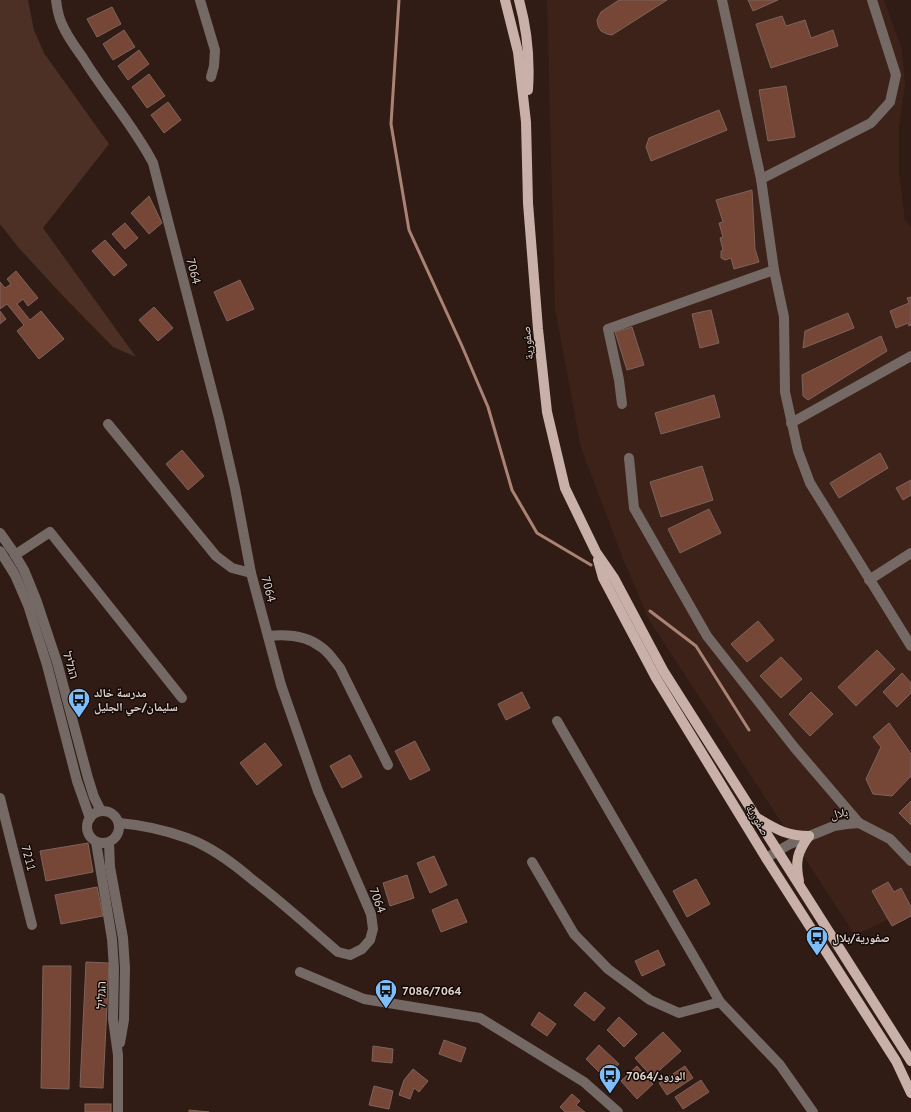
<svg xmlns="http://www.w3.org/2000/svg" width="911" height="1112" font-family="'PT Sans','Noto Naskh Arabic','Noto Sans Hebrew',sans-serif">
	<rect width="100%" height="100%" fill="#301c15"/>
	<polygon fill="#3d2219" points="547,0 884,0 902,49 905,85 899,127 899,173 905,220 911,227 911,909 855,935 649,620 622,556 581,448 555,308"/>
	<polygon fill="#4c2f25" points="0,0 28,0 34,30 44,53 109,144 43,228 136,357 113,347 64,297 18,247 0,224"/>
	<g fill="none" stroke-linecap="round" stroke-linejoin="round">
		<g stroke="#ab8375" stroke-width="3">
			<polyline points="399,0 391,124 409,230 462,346 488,407 512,490 537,533 591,565"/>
			<polyline points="650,611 696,646 749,730"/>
		</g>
	</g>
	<g fill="#764636" stroke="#7d645c">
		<polygon points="619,0 667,0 612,35 607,34 601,31 598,26 597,20 601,12"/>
		<polygon points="748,0 778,0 753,11"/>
		<polygon points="112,7 121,24 97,37 87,19"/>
		<polygon points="782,16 786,26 805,20 811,38 833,30 838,46 771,68 756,24"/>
		<polygon points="124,30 135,47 113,60 103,44"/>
		<polygon points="139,50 149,64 128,80 118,66"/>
		<polygon points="149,74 165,96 147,108 132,87"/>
		<polygon points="786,86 795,137 768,141 759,90"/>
		<polygon points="168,102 181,120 164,133 151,115"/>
		<polygon points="719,110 727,130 651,161 646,147 649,138"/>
		<polygon points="752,190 755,249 759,262 734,269 731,258 725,260 721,258 721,251 723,250 720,238 723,237 719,223 723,222 716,200"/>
		<polygon points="149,196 162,223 149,234 131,213"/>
		<polygon points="125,223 138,238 125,249 112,234"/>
		<polygon points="105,240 127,265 114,276 92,251"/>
		<polygon points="16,271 38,298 28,306 23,299 17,304 30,320 41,311 64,339 39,359 17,331 24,325 7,304 0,309 0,282 5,288 11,284 7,279"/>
		<polygon points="240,280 254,309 227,321 214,292"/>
		<polygon points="911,297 911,325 909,326 908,323 896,328 890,311 909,303 907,298"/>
		<polygon points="154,307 173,328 158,341 139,320"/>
		<polygon points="711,310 719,343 700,348 692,314"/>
		<polygon points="0,311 6,319 0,324"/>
		<polygon points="848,313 854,328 803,348 805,331"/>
		<polygon points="632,327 644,365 627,370 615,332"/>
		<polygon points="881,336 887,351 808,400 803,396 802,375"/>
		<polygon points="714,395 720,417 661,434 655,413"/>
		<polygon points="182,450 204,476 188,490 166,464"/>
		<polygon points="880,453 888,468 839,498 830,483"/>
		<polygon points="702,466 713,500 661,517 650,482"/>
		<polygon points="911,480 911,495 903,500 896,488"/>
		<polygon points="709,509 721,533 680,553 668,529"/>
		<polygon points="758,621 774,640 747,662 731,644"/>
		<polygon points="877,650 895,669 856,706 838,687"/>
		<polygon points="781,657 802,679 781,698 760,676"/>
		<polygon points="902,673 911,683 911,693 897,707 883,692"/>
		<polygon points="522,692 530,708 506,720 498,704"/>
		<polygon points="811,692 833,714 810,736 789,714"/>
		<polygon points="889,723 911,754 911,776 892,796 873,794 866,779 881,747 873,737"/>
		<polygon points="415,741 430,770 410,780 395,751"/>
		<polygon points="265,743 282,765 257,785 240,763"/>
		<polygon points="350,755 362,777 342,788 330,766"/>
		<polygon points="911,801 911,825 899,813"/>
		<polygon points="88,843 93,872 46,881 40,851"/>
		<polygon points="434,856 447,885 430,893 417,863"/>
		<polygon points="407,875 414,898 390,906 383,883"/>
		<polygon points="696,879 710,904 687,917 673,891"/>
		<polygon points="888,882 894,892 901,888 911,907 911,916 892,926 872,891"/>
		<polygon points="97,887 103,916 61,924 55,895"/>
		<polygon points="457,899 467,922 441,932 432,910"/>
		<polygon points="658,950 665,965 642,976 635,961"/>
		<polygon points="86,962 109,963 103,1088 80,1087"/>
		<polygon points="43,966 71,966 69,1089 41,1088"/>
		<polygon points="585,992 605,1008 594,1021 574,1005"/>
		<polygon points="539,1012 556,1024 547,1036 531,1025"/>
		<polygon points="619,1017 637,1034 624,1047 607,1030"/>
		<polygon points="663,1032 681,1051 652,1077 635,1058"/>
		<polygon points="444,1040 466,1048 461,1062 439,1054"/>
		<polygon points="599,1045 619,1064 605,1078 586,1059"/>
		<polygon points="373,1046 393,1049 392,1063 372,1061"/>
		<polygon points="637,1066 653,1084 637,1099 621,1081"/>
		<polygon points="685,1066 693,1078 667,1095 659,1083"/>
		<polygon points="413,1069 428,1081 419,1092 414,1088 410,1099 399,1095 404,1080"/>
		<polygon points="701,1080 709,1092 683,1109 675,1097"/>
		<polygon points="374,1086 393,1091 389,1109 369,1105"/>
		<polygon points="572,1094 580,1101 576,1105 585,1112 565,1112 560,1107"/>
		<rect x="85" y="1104" width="26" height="8"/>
		<polygon points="189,1110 209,1112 189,1112"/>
	</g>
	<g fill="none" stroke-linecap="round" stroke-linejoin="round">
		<g stroke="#756965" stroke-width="10">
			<path d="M56,0C57,8 58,16 62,24C67,36 75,47 83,58C105,94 134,126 153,163L219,418L235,488L251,573L281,685L318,791L371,914L373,929L370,940L362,949L350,955L338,952C310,928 283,903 254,881C234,864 212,847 187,838C165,830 142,825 119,823"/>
			<polyline points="200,0 215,50 214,66 211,77"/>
			<polyline points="722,0 761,179 774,270 784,317 785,392 798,451 810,483 911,646"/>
			<polyline points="761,179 871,123 890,102 896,75 872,0"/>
			<polyline points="622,404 619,380 608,329 774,270"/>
			<polyline points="791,423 911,356"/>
			<polyline points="108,424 216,556 232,568 251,573"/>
			<polyline points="629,458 634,508 707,636 794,747 859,823"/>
			<polyline points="0,533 12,550 24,570 37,602 57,662 88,778 94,797 101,811"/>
			<polyline points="0,551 15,575 28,605 47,665 77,781 90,818"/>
			<polyline points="15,555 50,532 182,698"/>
			<polyline points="869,580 911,553"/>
			<path d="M268,636C285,634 306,635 321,647C329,652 334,661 340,668L388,765"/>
			<polyline points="557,721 720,1002 780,1065 813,1112"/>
			<polyline points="0,798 32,925"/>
			<circle cx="103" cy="827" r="16"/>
			<polyline points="96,842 112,939 114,968 113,1019 118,1055 118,1112"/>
			<polyline points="109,843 110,867 123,938 125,968 124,1020 120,1043"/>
			<polyline points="766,858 790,844 834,826 847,824 859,823 890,839 911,861"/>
			<polyline points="532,862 574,934 608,969 650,1000 679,1013 720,1002"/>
			<polyline points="300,972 364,999 480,1018 584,1082 618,1112"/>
		</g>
		<g stroke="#c9b1a9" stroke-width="10">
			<polyline points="505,0 518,52 526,122 528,203 538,329 547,412 565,488 596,552 614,578 664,672 911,1061"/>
			<path d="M519,0C527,29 530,60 528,90"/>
			<polyline points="598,560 603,578 656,678 766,858 896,1061 911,1093"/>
			<path d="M759,819C777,830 788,836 809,836"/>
			<path d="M799,881C795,862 797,852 809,836"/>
		</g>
	</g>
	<defs>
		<g id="bus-pin" transform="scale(1.15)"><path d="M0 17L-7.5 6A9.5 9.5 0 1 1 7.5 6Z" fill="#7fbdfa" stroke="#120906"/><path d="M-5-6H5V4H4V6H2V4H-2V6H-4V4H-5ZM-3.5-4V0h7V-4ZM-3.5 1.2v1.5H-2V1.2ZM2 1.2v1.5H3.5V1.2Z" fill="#111"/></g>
	</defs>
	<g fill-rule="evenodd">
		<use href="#bus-pin" x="79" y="699"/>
		<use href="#bus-pin" x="817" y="937"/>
		<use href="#bus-pin" x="386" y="990"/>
		<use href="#bus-pin" x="610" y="1075"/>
	</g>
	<g text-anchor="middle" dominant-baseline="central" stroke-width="3" stroke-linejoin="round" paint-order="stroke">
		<g font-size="12" fill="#e2d4cf" stroke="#120906">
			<text transform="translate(194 271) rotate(75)">7064</text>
			<text transform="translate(527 343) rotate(-96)">صفورية</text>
			<text transform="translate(269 589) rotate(75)">7064</text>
			<text transform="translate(71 665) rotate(74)">הגליל</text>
			<text transform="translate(839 813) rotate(-11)">بلال</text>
			<text transform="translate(758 820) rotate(59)">صفورية</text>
			<text transform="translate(29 858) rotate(75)">7211</text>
			<text transform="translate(378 900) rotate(70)">7064</text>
			<text transform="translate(101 995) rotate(-89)">הגליל</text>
		</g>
		<g font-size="12" font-weight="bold" fill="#e2d4cf" stroke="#120906" text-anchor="start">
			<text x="94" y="692">مدرسة خالد<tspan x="94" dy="14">سليمان/حي الجليل</tspan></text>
			<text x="832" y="937">صفورية/بلال</text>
			<text x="402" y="990">7086/7064</text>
			<text x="626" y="1075">الورود/7064</text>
		</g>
	</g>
</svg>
